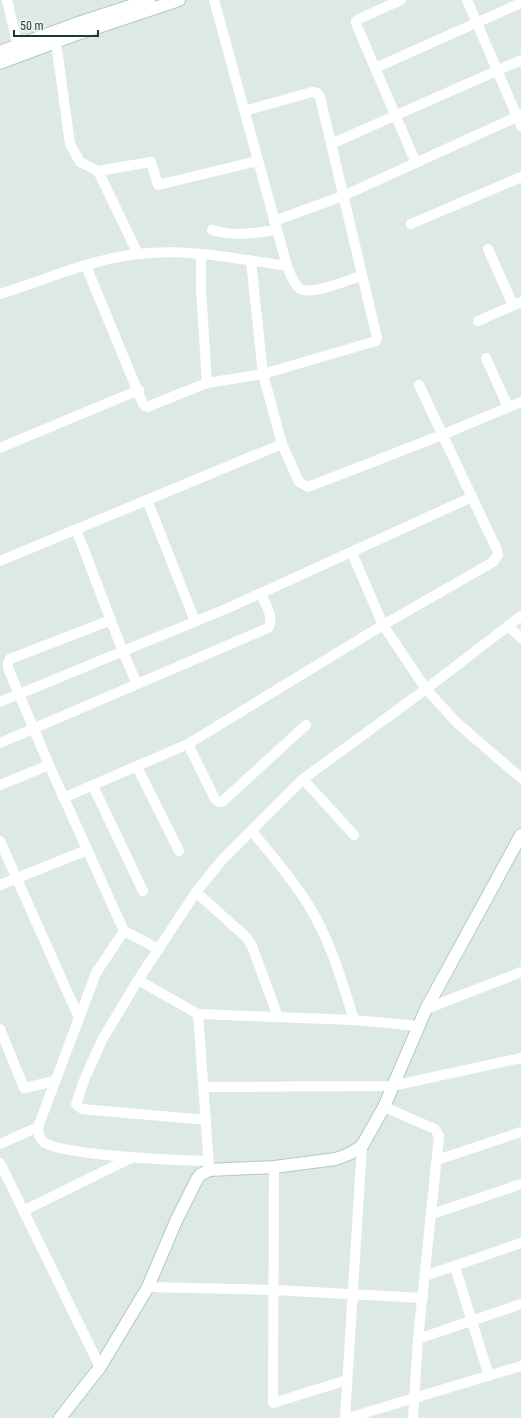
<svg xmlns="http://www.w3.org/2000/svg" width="521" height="1418" font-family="'Roboto Condensed',sans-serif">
	<rect width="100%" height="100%" fill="#ddeae4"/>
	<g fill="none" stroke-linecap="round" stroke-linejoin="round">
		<g stroke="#afcac0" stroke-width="14">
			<g id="secondary">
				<polyline points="0,52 75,24 149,0"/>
				<polyline points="0,63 80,33 179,0"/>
				<polyline points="60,1418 100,1367 148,1287 176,1221 197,1179 200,1175 209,1170 274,1167 336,1159 349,1154 362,1146 384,1107 426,1009 521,835"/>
			</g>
		</g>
		<g stroke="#fff" stroke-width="10">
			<polyline points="7,0 19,51"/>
			<path d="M214,0L287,266C290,274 293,283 299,288C309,297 348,280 361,276"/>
			<polyline points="401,0 361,18 356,21 357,26 416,163"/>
			<polyline points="467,0 521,126"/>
			<polyline points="56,42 70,144 80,162 98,171 138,254"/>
			<polyline points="375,68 521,3"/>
			<polyline points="331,144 521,60"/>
			<polyline points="98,171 151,162 158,185 258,161"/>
			<polyline points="274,221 343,196 521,115"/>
			<polyline points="411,224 521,177"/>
			<path d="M212,230C234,237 254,233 277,230"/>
			<polyline points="488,249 513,305"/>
			<polyline points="201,254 201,290 207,383"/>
			<polyline points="251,261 263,374 282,444 299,482 308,487 442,435 521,402"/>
			<polyline points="86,266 143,404 147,407 207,383 263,374 376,341 377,338 320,97 317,93 312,92 244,111"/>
			<path d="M0,294C45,280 91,259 138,254C187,248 238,259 287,266"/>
			<polyline points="478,321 521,302"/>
			<polyline points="486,358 508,407"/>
			<polyline points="0,448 139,390"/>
			<polyline points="147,500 195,621"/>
			<polyline points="76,529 123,652 137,684"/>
			<polyline points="352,553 383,625 426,689 457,723 521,778"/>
			<polyline points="0,561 282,444"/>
			<polyline points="111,620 10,659 8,663 8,668 49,765 124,931 159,949"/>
			<polyline points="508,626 521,638"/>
			<polyline points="0,702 228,608 472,497"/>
			<path d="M0,743L268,628C275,618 265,603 260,593"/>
			<polyline points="188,744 215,799 219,802 223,801 306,725"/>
			<polyline points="137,767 179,851"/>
			<polyline points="303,779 354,835"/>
			<polyline points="0,785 49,765"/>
			<polyline points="93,786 143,891"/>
			<polyline points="63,798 188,744 383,625 493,562 498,555 497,550 419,385"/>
			<path d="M252,831C271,855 293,879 309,906C331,942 342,981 354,1020"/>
			<polyline points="0,841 79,1018"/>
			<polyline points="0,885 87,850"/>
			<polyline points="196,892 246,937 252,946 278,1017"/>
			<path d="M124,931L96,973L38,1127C38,1134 40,1141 47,1144C60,1150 76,1151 89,1153C129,1158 168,1160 208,1161"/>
			<polyline points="138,980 198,1014 354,1020 418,1026"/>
			<polyline points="426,1009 521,972"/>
			<polyline points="198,1014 209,1166"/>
			<polyline points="0,1029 24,1088 55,1081"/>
			<polyline points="203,1087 392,1086 521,1058"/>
			<polyline points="384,1107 435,1129 439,1136 418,1339 413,1418"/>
			<polyline points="206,1120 82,1109 76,1104 85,1078 102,1040 138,980 196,892 222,860 303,779 426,689 521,616"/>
			<polyline points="0,1144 38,1127"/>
			<polyline points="437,1160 521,1132"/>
			<polyline points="0,1163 100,1367"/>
			<polyline points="274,1167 273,1403 347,1380"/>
			<polyline points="23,1211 131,1158"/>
			<polyline points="432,1214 521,1184"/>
			<polyline points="455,1267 489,1376"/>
			<polyline points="425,1276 521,1243"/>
			<polyline points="148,1287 274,1290 423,1298"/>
			<polyline points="418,1339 521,1304"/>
			<polyline points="345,1418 362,1146"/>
			<polyline points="348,1418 521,1366"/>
		</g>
		<use href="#secondary" stroke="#fff" stroke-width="12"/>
	</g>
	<path d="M14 30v6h84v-6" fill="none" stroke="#1e3931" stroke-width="2"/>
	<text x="20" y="30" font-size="12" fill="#1e3931" stroke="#edf6f1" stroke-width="3" paint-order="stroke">50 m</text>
</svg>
